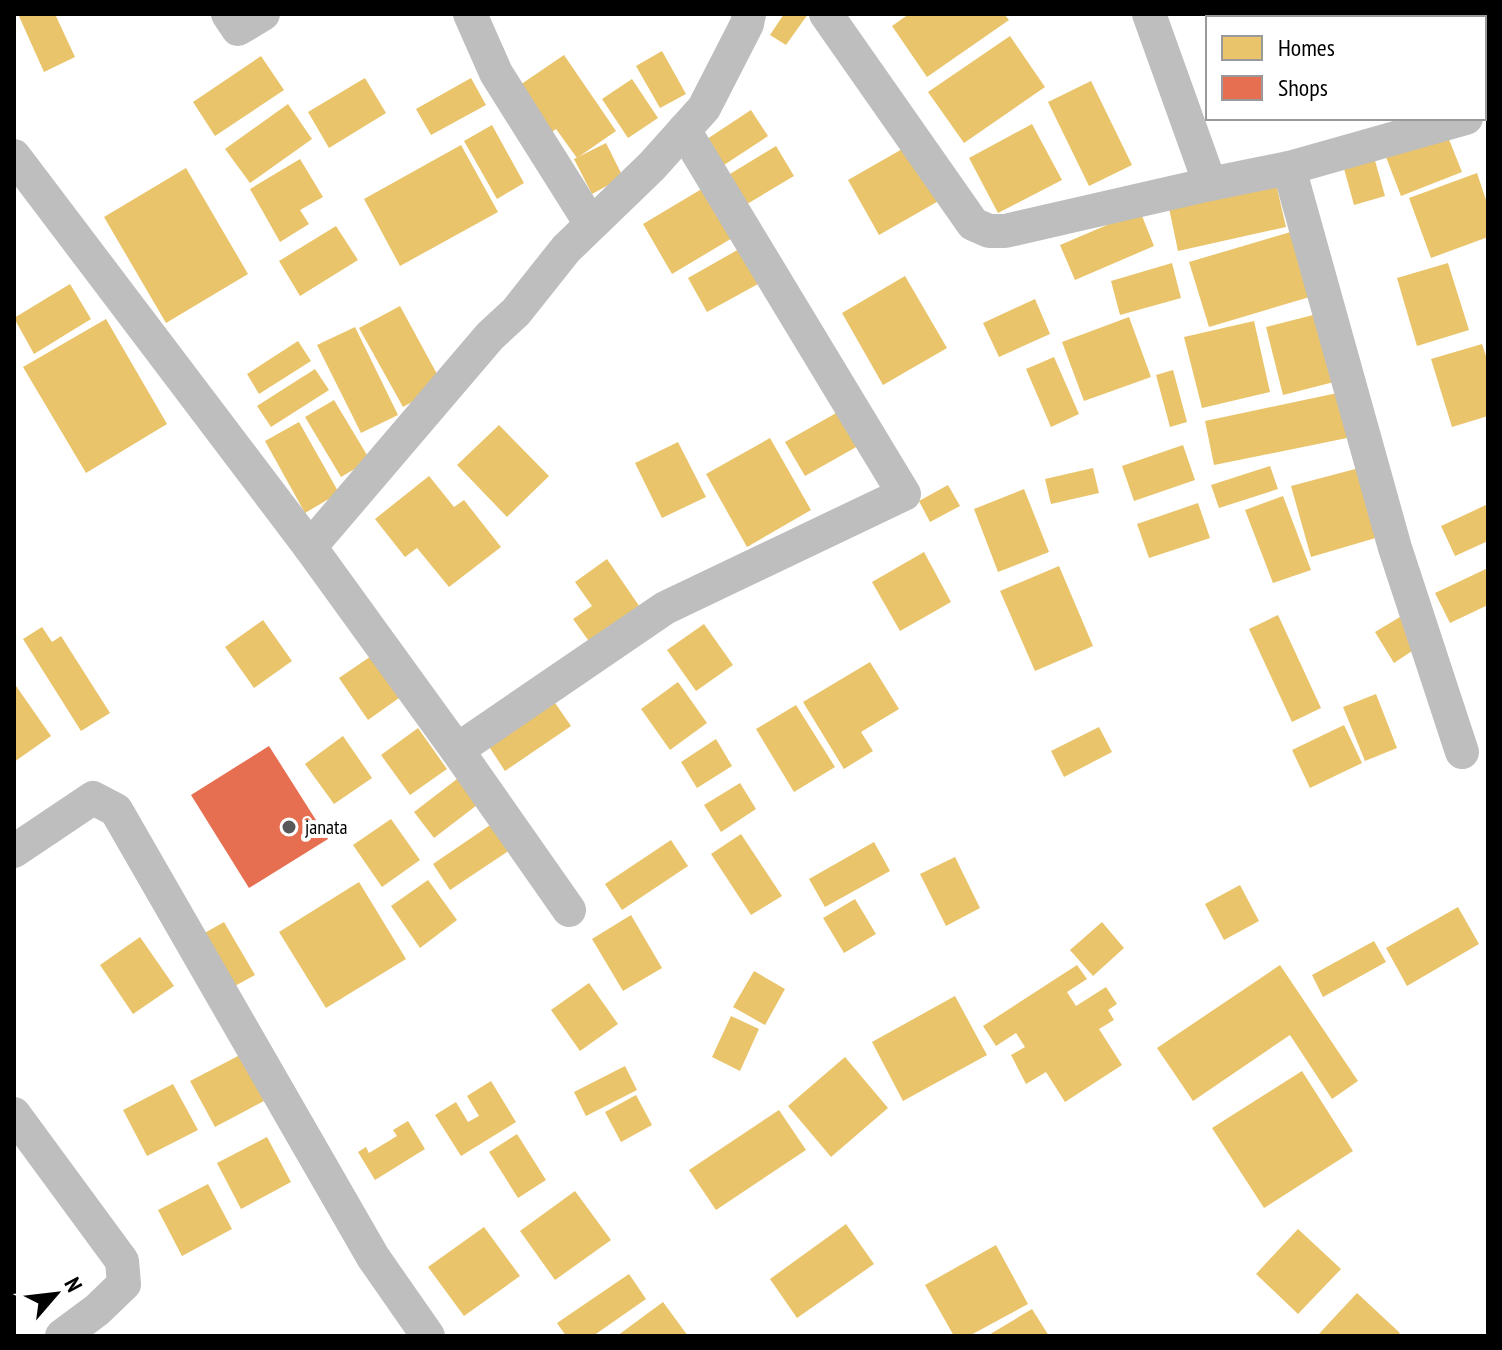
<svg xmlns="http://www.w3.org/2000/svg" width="1502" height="1350" font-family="'PT Sans Narrow',sans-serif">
	<rect width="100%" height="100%" fill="#fff"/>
	<g fill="#e9c46a">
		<polygon points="18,14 55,14 75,57 44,72"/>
		<polygon points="784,14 808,14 786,45 770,35"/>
		<polygon points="909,14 1004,14 1009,20 927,77 892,26"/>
		<polygon points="1372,14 1427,14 1429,18 1363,18"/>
		<polygon points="1010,36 1045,87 964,143 928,92"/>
		<polygon points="662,51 686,94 660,108 636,66"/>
		<polygon points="1488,54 1488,104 1487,104 1484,93 1484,55"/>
		<polygon points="564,55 616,131 577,158 556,129 549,134 517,87"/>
		<polygon points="261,56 284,90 215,136 193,102"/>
		<polygon points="365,78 386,113 329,148 308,112"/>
		<polygon points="471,78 486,105 431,135 416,109"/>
		<polygon points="632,79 658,118 628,138 602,99"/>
		<polygon points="1091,81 1132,165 1089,186 1048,102"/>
		<polygon points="288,104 312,139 250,183 225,149"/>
		<polygon points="751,110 768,136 721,167 704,141"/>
		<polygon points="1032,124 1062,180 998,213 969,158"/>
		<polygon points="492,125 524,183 497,199 464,141"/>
		<polygon points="1446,132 1462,172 1401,196 1386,157"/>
		<polygon points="606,143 623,177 592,194 574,159"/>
		<polygon points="911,144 942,199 879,235 848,180"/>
		<polygon points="461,145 498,212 400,266 364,199"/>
		<polygon points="776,146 794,176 742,207 725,177"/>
		<polygon points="1374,157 1385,196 1354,205 1343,165"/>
		<polygon points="300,159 323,197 300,210 309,224 280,242 250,189"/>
		<polygon points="186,168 248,274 166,323 104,217"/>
		<polygon points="1477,173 1488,206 1488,237 1431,258 1409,198"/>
		<polygon points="710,184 739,234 672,274 643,224"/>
		<polygon points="1276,184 1286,227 1178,251 1169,208"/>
		<polygon points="1140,211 1154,246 1075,280 1060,245"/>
		<polygon points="336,226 358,260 300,296 279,261"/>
		<polygon points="1294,231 1313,296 1209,327 1189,262"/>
		<polygon points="748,244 767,279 707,312 688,278"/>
		<polygon points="1172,263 1181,298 1120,315 1111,281"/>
		<polygon points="1448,263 1469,330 1417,346 1397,278"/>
		<polygon points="905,276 947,348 883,385 842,313"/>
		<polygon points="70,284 91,319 34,354 14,318"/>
		<polygon points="1035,299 1050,334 999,357 983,323"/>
		<polygon points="400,306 443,385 403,407 359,328"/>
		<polygon points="1321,313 1338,381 1283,395 1266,327"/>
		<polygon points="1129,317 1151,377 1084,401 1062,342"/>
		<polygon points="106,319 167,424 86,473 23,367"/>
		<polygon points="1254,321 1270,392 1202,408 1184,337"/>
		<polygon points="355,327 398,415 361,433 317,345"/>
		<polygon points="298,341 311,361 259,394 247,374"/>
		<polygon points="1482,344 1488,362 1488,416 1452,427 1431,359"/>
		<polygon points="1054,357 1079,414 1051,427 1026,369"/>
		<polygon points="315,369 329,390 271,427 257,406"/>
		<polygon points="1173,370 1187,422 1170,427 1156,375"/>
		<polygon points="1342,392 1352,437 1214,465 1205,421"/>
		<polygon points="334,400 370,460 341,477 305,417"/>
		<polygon points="845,408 865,442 805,476 785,442"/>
		<polygon points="299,422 339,493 305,513 265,441"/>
		<polygon points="499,425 549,476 507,517 457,465"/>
		<polygon points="770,438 811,510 747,547 706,474"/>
		<polygon points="678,442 706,497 662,518 635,463"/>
		<polygon points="1183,445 1195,480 1134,501 1122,466"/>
		<polygon points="1270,466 1278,489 1219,508 1211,485"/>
		<polygon points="1093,468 1099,493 1051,504 1045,479"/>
		<polygon points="1359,468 1379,537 1311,557 1291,486"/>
		<polygon points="429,476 454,507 464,500 501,547 449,587 417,548 405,557 375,519"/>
		<polygon points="948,485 960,506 930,522 919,501"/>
		<polygon points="1024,489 1049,552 998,572 974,509"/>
		<polygon points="1283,496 1311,570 1273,583 1245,510"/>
		<polygon points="1198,503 1210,538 1149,558 1137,524"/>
		<polygon points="1488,504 1488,541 1455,556 1441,526"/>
		<polygon points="924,552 951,602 900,631 872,582"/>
		<polygon points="607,559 646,616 596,651 573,619 592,606 575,582"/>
		<polygon points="1059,566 1093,646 1035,671 1000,591"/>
		<polygon points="1488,568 1488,605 1450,623 1435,593"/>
		<polygon points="1278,615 1321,708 1292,722 1249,629"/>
		<polygon points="1400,617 1418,647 1394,663 1375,632"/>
		<polygon points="263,620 292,661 254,688 225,647"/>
		<polygon points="704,624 733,665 696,691 667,650"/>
		<polygon points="42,627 52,642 61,636 110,713 81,731 23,639"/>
		<polygon points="377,652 406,693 368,720 339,678"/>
		<polygon points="870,662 899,709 861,732 873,751 844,769 803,702"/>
		<polygon points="678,682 707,723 670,750 641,709"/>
		<polygon points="14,683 51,736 14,762"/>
		<polygon points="1376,694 1397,748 1365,761 1343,707"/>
		<polygon points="553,700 571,726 505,771 488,745"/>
		<polygon points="796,705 835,767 794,792 756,729"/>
		<polygon points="1344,725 1362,763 1310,788 1292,750"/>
		<polygon points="1099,727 1112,752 1064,777 1051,751"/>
		<polygon points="418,728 447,769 410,795 381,755"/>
		<polygon points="343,736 372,778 334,804 305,764"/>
		<polygon points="716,739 732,766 697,788 681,762"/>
		<polygon points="457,779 477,805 434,838 414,812"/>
		<polygon points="740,783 756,809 721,832 704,805"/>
		<polygon points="391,819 420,860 382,887 353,845"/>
		<polygon points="499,819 516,846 450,890 433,864"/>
		<polygon points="741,834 782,896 751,915 711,854"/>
		<polygon points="671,840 688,866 622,910 605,884"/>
		<polygon points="874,842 890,871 825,907 809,879"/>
		<polygon points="955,857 980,908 946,926 920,874"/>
		<polygon points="428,880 457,920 420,948 391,906"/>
		<polygon points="359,882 406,959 326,1008 279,932"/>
		<polygon points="1240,885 1259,921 1224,940 1205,904"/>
		<polygon points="855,899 876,934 844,953 823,918"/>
		<polygon points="1458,907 1479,944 1407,986 1386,948"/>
		<polygon points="631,915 662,968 623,991 592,939"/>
		<polygon points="224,922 255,975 224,992 194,939"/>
		<polygon points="1102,922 1124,948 1093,976 1070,950"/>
		<polygon points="140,937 174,986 133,1014 100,965"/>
		<polygon points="1374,941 1386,962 1323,997 1312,975"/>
		<polygon points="1077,965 1087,979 1067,992 1076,1006 1106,987 1117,1004 1108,1010 1114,1020 1099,1029 1122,1065 1065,1102 1046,1072 1026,1084 1011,1055 1025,1047 1016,1033 996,1046 983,1026"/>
		<polygon points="1280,965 1358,1081 1332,1099 1290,1035 1193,1101 1157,1048"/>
		<polygon points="754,971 785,989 765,1025 733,1007"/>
		<polygon points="589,983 618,1024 580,1051 551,1010"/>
		<polygon points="955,996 987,1055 903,1101 872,1042"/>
		<polygon points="731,1016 759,1029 740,1071 712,1057"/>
		<polygon points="240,1055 264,1101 215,1127 190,1081"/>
		<polygon points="845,1057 888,1108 831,1157 788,1106"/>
		<polygon points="625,1066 637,1090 586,1116 574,1092"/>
		<polygon points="1302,1071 1353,1151 1264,1208 1212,1128"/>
		<polygon points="491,1081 516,1122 461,1156 435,1115 456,1102 468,1122 479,1116 467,1096"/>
		<polygon points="173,1084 198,1130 147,1156 123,1110"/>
		<polygon points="636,1095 652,1125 621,1142 605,1112"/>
		<polygon points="779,1110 806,1150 716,1210 689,1170"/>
		<polygon points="408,1121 425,1149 375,1180 358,1152 366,1147 369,1153 397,1136 393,1130"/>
		<polygon points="517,1134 546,1180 518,1198 489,1152"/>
		<polygon points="267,1137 291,1182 241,1209 217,1163"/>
		<polygon points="208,1184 232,1229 182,1256 158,1210"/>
		<polygon points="575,1191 611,1240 555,1280 520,1231"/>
		<polygon points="846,1224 874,1264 797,1318 770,1279"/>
		<polygon points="484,1227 520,1276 464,1316 428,1267"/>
		<polygon points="1298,1229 1341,1269 1298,1314 1256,1274"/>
		<polygon points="996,1245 1028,1304 969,1336 954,1336 925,1285"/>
		<polygon points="629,1274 646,1299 593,1336 566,1336 557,1323"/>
		<polygon points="1357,1293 1400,1333 1397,1336 1317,1336"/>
		<polygon points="663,1302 688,1336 617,1336"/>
		<polygon points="1032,1309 1049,1336 987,1336"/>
	</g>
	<polygon fill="#e76f51" points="269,746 328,839 249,888 191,795"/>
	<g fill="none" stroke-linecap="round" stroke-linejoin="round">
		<g stroke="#bebebe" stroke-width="34">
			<polyline points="228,14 238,29 263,14"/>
			<polyline points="470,14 496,73 591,224"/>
			<polyline points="826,14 973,224 989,231 1005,231 1210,184"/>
			<polyline points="1149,14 1210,184 1289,168 1395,548 1462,752"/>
			<polyline points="14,156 310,547"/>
			<polyline points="1289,168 1466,118"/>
			<polyline points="457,750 310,547 490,336 516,312 566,249 652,166 704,108 747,24 749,14"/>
			<polyline points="14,851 93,798 116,810 373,1257 428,1336"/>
			<polyline points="569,910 457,750 665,608 904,494 684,130"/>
			<polyline points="14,1114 122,1261 124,1284 97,1310 62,1336"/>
		</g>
	</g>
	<circle fill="#595959" stroke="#fff" stroke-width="3" cx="289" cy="827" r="8"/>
	<g text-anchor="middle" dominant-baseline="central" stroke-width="8" stroke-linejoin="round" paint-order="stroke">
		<g font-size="20" fill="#000" stroke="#fff" text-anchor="start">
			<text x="305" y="827">janata</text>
		</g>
	</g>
	<rect width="1502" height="1350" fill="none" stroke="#000000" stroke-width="32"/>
	<rect x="1206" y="16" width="280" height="104" fill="#ffffff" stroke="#999999" stroke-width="2"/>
	<rect x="1222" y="36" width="40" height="24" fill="#e9c46a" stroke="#999999" stroke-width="2"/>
	<text x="1278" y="56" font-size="24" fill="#000000">Homes</text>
	<rect x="1222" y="76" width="40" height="24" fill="#e76f51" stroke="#999999" stroke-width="2"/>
	<text x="1278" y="96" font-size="24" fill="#000000">Shops</text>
	<g transform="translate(56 1294) rotate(62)" stroke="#ffffff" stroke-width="6" paint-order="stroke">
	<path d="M0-6L14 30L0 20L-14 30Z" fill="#000000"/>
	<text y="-12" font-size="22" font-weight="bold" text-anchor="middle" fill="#000000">N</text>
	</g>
</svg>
